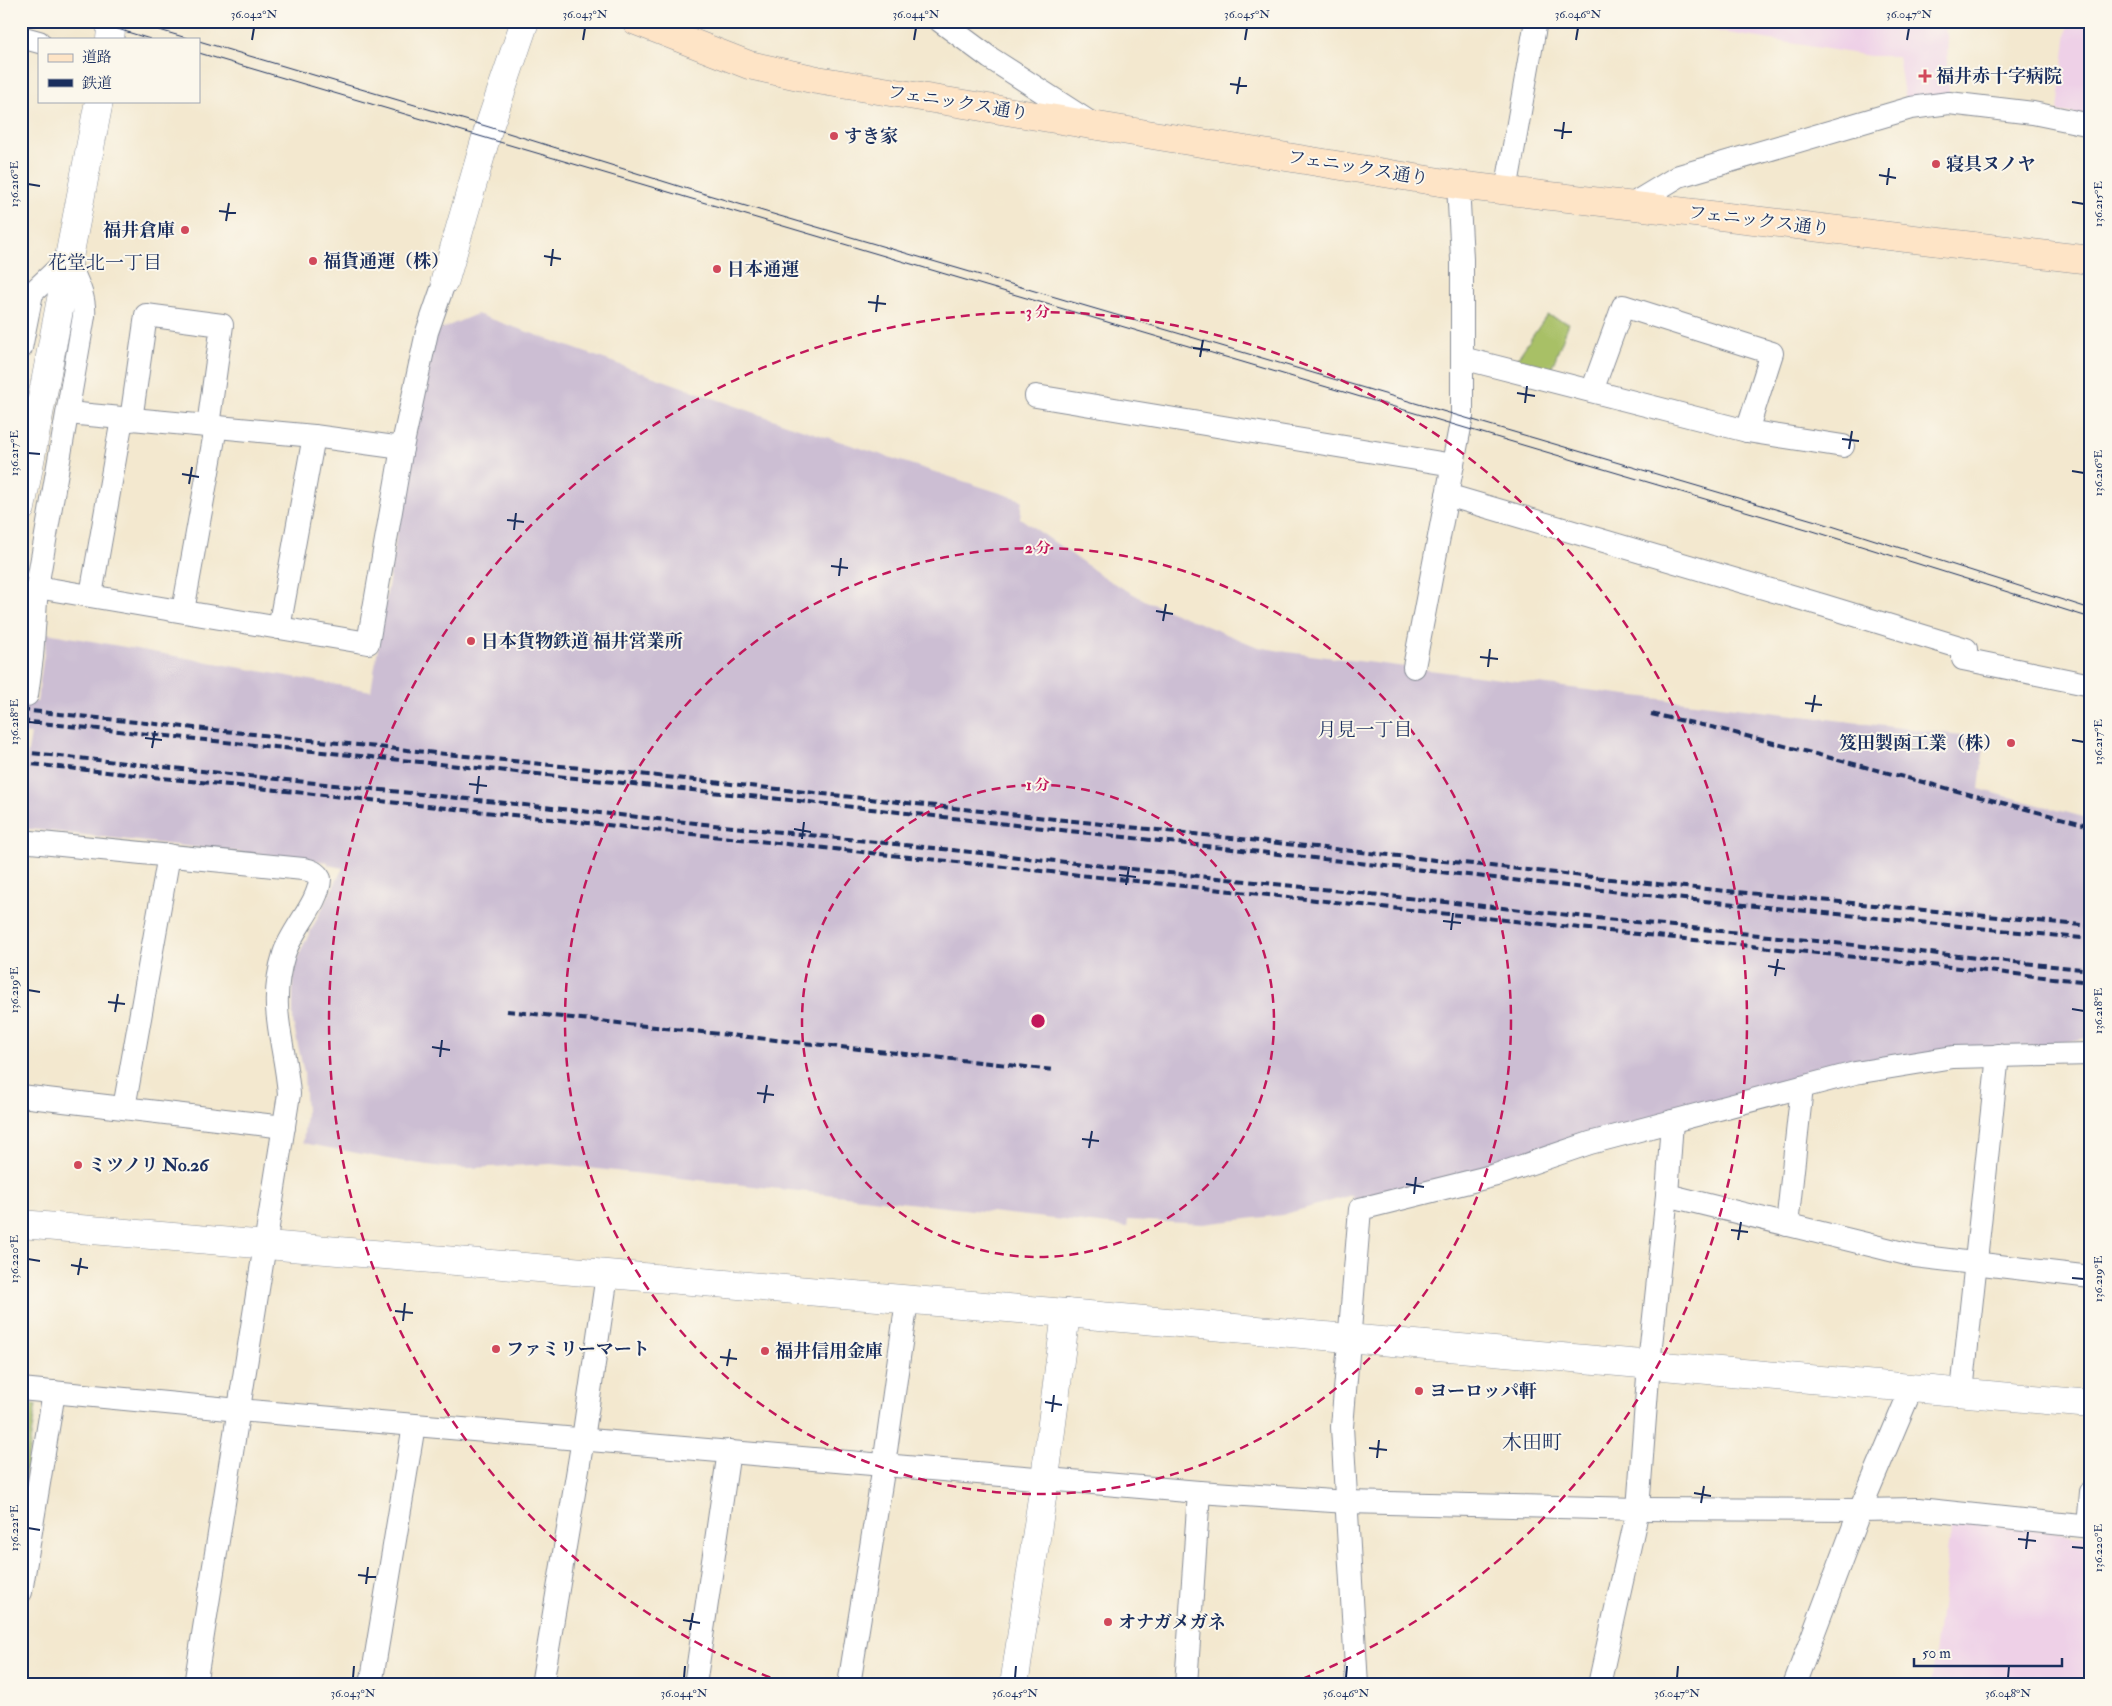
<svg xmlns="http://www.w3.org/2000/svg" width="2112" height="1706" font-family="'IM FELL Double Pica','Noto Serif JP',serif">
	<rect width="100%" height="100%" fill="#fbf7ec"/>
	<filter id="ink" filterUnits="userSpaceOnUse"><feTurbulence type="fractalNoise" baseFrequency=".02" numOctaves="2"/><feDisplacementMap in="SourceGraphic" scale="10" xChannelSelector="R" yChannelSelector="G"/><feConvolveMatrix kernelMatrix="1 2 1 2 8 2 1 2 1" color-interpolation-filters="sRGB"/></filter>
	<filter id="wash" filterUnits="userSpaceOnUse"><feTurbulence type="fractalNoise" baseFrequency=".0096" numOctaves="4" result="noise"/><feDisplacementMap in="SourceGraphic" scale="20" xChannelSelector="R" yChannelSelector="G"/><feGaussianBlur stdDeviation="1.12" result="paint"/><feColorMatrix in="noise" values="0 0 0 0 0 0 0 0 0 0 0 0 0 0 0 0 0 1.4 0 .05"/><feComposite in="paint" operator="in"/></filter>
	<g filter="url(#wash)">
		<rect width="100%" height="100%" fill="#f3e8cf"/>
		<g fill="#eed0e7">
			<polygon points="1654,21 1947,21 1945,31 1947,35 1949,95 1905,101 1898,56 1870,56"/>
			<polygon points="2068,21 2091,21 2091,117 2058,111"/>
			<polygon points="1952,1521 2091,1536 2091,1685 1931,1685"/>
		</g>
		<polygon fill="#ccbed3" points="477,314 792,426 1022,500 1020,518 1108,580 1148,602 1258,647 1287,652 1619,694 1985,738 1979,789 2091,819 2091,1037 2045,1046 1969,1048 1497,1166 1353,1200 1352,1195 1282,1215 1203,1224 1128,1220 1127,1227 551,1164 471,1168 443,1167 399,1161 303,1143 306,1113 304,1073 293,1022 293,987 296,964 302,948 343,868 328,865 328,862 21,828 21,792 31,734 21,733 21,701 37,702 47,633 371,691 406,477 436,331"/>
		<g fill="#a8c066" stroke="#627862">
			<polygon points="1547,315 1569,323 1549,375 1512,366"/>
			<polygon points="21,1404 36,1405 21,1502"/>
		</g>
	</g>
	<g filter="url(#ink)">
		<g fill="none" stroke-linecap="round" stroke-linejoin="round">
			<g stroke="#878c96" stroke-width="24">
				<g id="minor">
					<polyline points="940,21 990,58 1091,123"/>
					<polyline points="21,37 39,42"/>
					<polyline points="1506,191 1536,21"/>
					<polyline points="1631,205 1679,176 1911,108 1949,103 2033,113 2091,125"/>
					<path d="M21,348L32,293L67,260C75,278 86,296 84,316L37,587L32,657L27,695L21,694"/>
					<polyline points="1462,358 1747,431 1843,446"/>
					<polyline points="1592,391 1623,306 1772,353 1747,431"/>
					<polyline points="1036,396 1453,465"/>
					<polyline points="68,413 314,436 402,448"/>
					<polyline points="131,420 146,315 222,325 208,426"/>
					<polyline points="1447,495 1822,605 1966,649 1963,659 2091,685"/>
					<polyline points="37,587 368,643 402,448 427,332 445,280"/>
					<polyline points="91,595 122,419"/>
					<polyline points="183,611 216,427"/>
					<polyline points="279,628 314,436"/>
					<polyline points="1414,667 1462,417 1462,259 1458,185"/>
					<path d="M21,841L303,869C311,870 316,872 320,879C319,903 292,929 284,954C267,1009 285,1041 289,1094L195,1685"/>
					<polyline points="21,1096 284,1127"/>
					<polyline points="124,1108 169,855"/>
					<polyline points="1667,1195 1915,1256 2091,1277"/>
					<polyline points="1787,1225 1802,1087"/>
					<polyline points="21,1389 239,1410 1199,1492 1347,1502 1638,1509 1860,1510 1918,1509 2091,1527"/>
					<polyline points="1962,1392 1998,1055"/>
					<polyline points="2088,1527 2091,1492"/>
					<polyline points="21,1592 54,1392"/>
					<polyline points="371,1685 414,1425"/>
					<polyline points="542,1685 583,1439 607,1275"/>
					<polyline points="695,1685 729,1451"/>
					<polyline points="849,1685 884,1465 907,1300"/>
					<polyline points="1186,1685 1199,1492"/>
					<polyline points="1357,1685 1342,1427 1360,1209 1496,1175 1590,1143 1855,1073 1953,1057 2091,1054"/>
					<polyline points="1599,1685 1638,1509 1649,1364 1667,1195 1672,1121"/>
					<polyline points="1794,1685 1860,1510 1912,1387"/>
				</g>
			</g>
			<g stroke="#878c96" stroke-width="29">
				<g id="tertiary">
					<polyline points="110,39 112,21"/>
					<polyline points="445,280 489,127 525,21"/>
					<polyline points="21,508 99,101"/>
					<polyline points="21,1224 1066,1313 2091,1404"/>
					<polyline points="1014,1685 1045,1478 1066,1313"/>
				</g>
			</g>
			<g stroke="#878c96" stroke-width="29">
				<polyline id="secondary" points="636,21 749,65 817,80 1458,185 2091,260"/>
			</g>
			<use href="#minor" stroke="#fff" stroke-width="22"/>
			<use href="#tertiary" stroke="#fff" stroke-width="28"/>
			<use href="#secondary" stroke="#fee4c6" stroke-width="28"/>
			<g stroke="#1b2f5e" stroke-width="1">
				<polyline points="92,21 150,39"/>
				<polyline points="129,21 190,39"/>
				<polyline points="199,41 489,127 688,189 1816,521 2091,609"/>
				<polyline points="199,53 1813,531 2091,618"/>
			</g>
			<g stroke="#1b2f5e" stroke-width="4" stroke-dasharray="8 4" stroke-linecap="butt">
				<polyline points="21,710 648,775 1685,887 2091,926"/>
				<polyline points="1651,714 1716,728 2091,826"/>
				<polyline points="21,721 799,801 1684,899 2091,939"/>
				<polyline points="21,752 2091,970"/>
				<polyline points="21,763 2091,982"/>
				<polyline points="507,1011 1054,1070"/>
			</g>
		</g>
	</g>
	<path fill="none" stroke="#1b2f5e" stroke-width="2" d="M252,40L254,28M583,40L585,28M914,40L916,28M1245,40L1247,28M1576,40L1578,28M1907,40L1909,28M1230,84L1247,86M1237,94L1240,77M1554,130L1572,132M1562,139L1564,122M1879,175L1896,178M28,184L40,186M1887,185L1889,168M2072,202L2084,204M219,211L236,213M226,221L229,203M544,256L561,259M551,266L553,249M868,302L886,304M876,312L878,295M1193,348L1210,350M1200,357L1203,340M1517,393L1535,396M1525,403L1527,386M1842,439L1859,441M1849,449L1852,431M28,453L40,454M2072,471L2084,473M182,474L199,477M189,484L192,467M507,520L524,522M514,530L516,513M831,566L848,568M839,576L841,558M1156,611L1173,614M1163,621L1166,604M1480,657L1498,659M1488,667L1490,649M1805,703L1822,705M1812,712L1815,695M28,722L40,723M145,738L162,740M2072,740L2084,742M152,748L155,731M469,784L487,786M477,794L479,776M794,829L811,832M802,839L804,822M1119,875L1136,877M1126,885L1129,867M1443,921L1461,923M1451,930L1453,913M1768,966L1785,969M1775,976L1778,959M28,990L40,992M108,1002L125,1004M2072,1009L2084,1011M115,1012L118,994M432,1047L450,1050M440,1057L442,1040M757,1093L774,1095M764,1103L767,1085M1082,1139L1099,1141M1089,1148L1092,1131M1406,1184L1424,1187M1414,1194L1416,1177M1731,1230L1748,1232M1738,1240L1741,1222M28,1259L40,1261M71,1265L88,1268M78,1275L81,1258M2072,1278L2084,1279M395,1311L413,1313M403,1321L405,1303M720,1357L737,1359M727,1366L730,1349M1045,1402L1062,1405M1052,1412L1054,1395M1369,1448L1387,1450M1377,1458L1379,1440M1694,1493L1711,1496M1701,1503L1704,1486M28,1528L40,1530M2018,1539L2036,1541M2072,1547L2084,1548M2026,1549L2028,1532M358,1575L376,1577M366,1584L368,1567M683,1620L700,1623M690,1630L693,1613M353,1678L354,1666M684,1678L685,1666M1015,1678L1016,1666M1346,1678L1347,1666M1677,1678L1678,1666M2008,1678L2009,1666"/>
	<g fill="none" stroke="#c2185b" stroke-width="2.5" stroke-dasharray="9 6">
		<circle cx="1038" cy="1021" r="236"/>
		<circle cx="1038" cy="1021" r="473"/>
		<path d="M784 1683A709 709 0 1 1 1292 1683"/>
	</g>
	<g fill="#d1495b" stroke="#fbf7ec" stroke-width="2">
		<path d="M1922.5 68.5h5v5h5v5h-5v5h-5v-5h-5v-5h5z"/>
		<circle cx="834" cy="136" r="5"/>
		<circle cx="1936" cy="164" r="5"/>
		<circle cx="185" cy="230" r="5"/>
		<circle cx="313" cy="261" r="5"/>
		<circle cx="717" cy="269" r="5"/>
		<circle cx="471" cy="641" r="5"/>
		<circle cx="2011" cy="743" r="5"/>
		<circle cx="78" cy="1165" r="5"/>
		<circle cx="496" cy="1349" r="5"/>
		<circle cx="765" cy="1351" r="5"/>
		<circle cx="1419" cy="1391" r="5"/>
		<circle cx="1108" cy="1622" r="5"/>
	</g>
	<g text-anchor="middle" dominant-baseline="central" stroke-width="4" stroke-linejoin="round" paint-order="stroke">
		<g font-size="18" font-weight="bold" fill="#1b2f5e" stroke="#fbf7ec" text-anchor="start">
			<text x="1936" y="76">福井赤十字病院</text>
			<text x="844" y="136">すき家</text>
			<text x="1946" y="164">寝具ヌノヤ</text>
			<text x="175" y="230" text-anchor="end">福井倉庫</text>
			<text x="323" y="261">福貨通運（株）</text>
			<text x="727" y="269">日本通運</text>
			<text x="481" y="641">日本貨物鉄道 福井営業所</text>
			<text x="2001" y="743" text-anchor="end">笈田製函工業（株）</text>
			<text x="88" y="1165">ミツノリ No.26</text>
			<text x="506" y="1349">ファミリーマート</text>
			<text x="775" y="1351">福井信用金庫</text>
			<text x="1429" y="1391">ヨーロッパ軒</text>
			<text x="1118" y="1622">オナガメガネ</text>
		</g>
		<g font-size="18" fill="#1b2f5e" stroke="#fbf7ec">
			<text transform="translate(958 103) rotate(9)">フェニックス通り</text>
			<text transform="translate(1358 168) rotate(9)">フェニックス通り</text>
			<text transform="translate(1759 221) rotate(7)">フェニックス通り</text>
		</g>
		<g font-size="19" fill="#1b2f5e" stroke="#fbf7ec">
			<text x="105" y="263">花堂北一丁目</text>
			<text x="1365" y="730">月見一丁目</text>
		</g>
		<g font-size="20" fill="#1b2f5e" stroke="#fbf7ec">
			<text x="1532" y="1442">木田町</text>
		</g>
	</g>
	<circle cx="1038" cy="1021" r="8" fill="#c2185b" stroke="#fbf7ec" stroke-width="2.5"/>
	<g font-size="15" text-anchor="middle" font-weight="bold" fill="#c2185b" stroke="#fbf7ec" stroke-width="4" stroke-linejoin="round" paint-order="stroke">
		<text x="1038" y="317">3 分</text>
		<text x="1038" y="553">2 分</text>
		<text x="1038" y="790">1 分</text>
	</g>
	<rect width="2112" height="1706" fill="none" stroke="#fbf7ec" stroke-width="55"/>
	<rect x="38" y="38" width="162" height="65" fill="#fbf7ec" stroke="#a1a7b3"/>
	<rect x="48" y="54" width="25" height="8" fill="#fee4c6" stroke="#a1a7b3"/>
	<text x="82" y="62" font-size="15" fill="#1b2f5e">道路</text>
	<rect x="48" y="79" width="25" height="8" fill="#1b2f5e" stroke="#a1a7b3"/>
	<text x="82" y="88" font-size="15" fill="#1b2f5e">鉄道</text>
	<path d="M1914 1658v8h148v-8" fill="none" stroke="#1b2f5e" stroke-width="2.5"/>
	<text x="1922" y="1658" font-size="15" fill="#1b2f5e" stroke="#fbf7ec" stroke-width="4" paint-order="stroke">50 m</text>
	<rect x="28" y="28" width="2056" height="1650" fill="none" stroke="#1b2f5e" stroke-width="2"/>
	<g font-size="12" text-anchor="middle" fill="#1b2f5e">
		<text x="254" y="18">36.042°N</text>
		<text x="585" y="18">36.043°N</text>
		<text x="916" y="18">36.044°N</text>
		<text x="1247" y="18">36.045°N</text>
		<text x="1578" y="18">36.046°N</text>
		<text x="1909" y="18">36.047°N</text>
		<text transform="translate(14 184) rotate(-90)" y="4">136.216°E</text>
		<text transform="translate(2098 204) rotate(-90)" y="4">136.215°E</text>
		<text transform="translate(14 453) rotate(-90)" y="4">136.217°E</text>
		<text transform="translate(2098 473) rotate(-90)" y="4">136.216°E</text>
		<text transform="translate(14 722) rotate(-90)" y="4">136.218°E</text>
		<text transform="translate(2098 742) rotate(-90)" y="4">136.217°E</text>
		<text transform="translate(14 990) rotate(-90)" y="4">136.219°E</text>
		<text transform="translate(2098 1011) rotate(-90)" y="4">136.218°E</text>
		<text transform="translate(14 1259) rotate(-90)" y="4">136.220°E</text>
		<text transform="translate(2098 1279) rotate(-90)" y="4">136.219°E</text>
		<text transform="translate(14 1528) rotate(-90)" y="4">136.221°E</text>
		<text transform="translate(2098 1548) rotate(-90)" y="4">136.220°E</text>
		<text x="353" y="1697">36.043°N</text>
		<text x="684" y="1697">36.044°N</text>
		<text x="1015" y="1697">36.045°N</text>
		<text x="1346" y="1697">36.046°N</text>
		<text x="1677" y="1697">36.047°N</text>
		<text x="2008" y="1697">36.048°N</text>
	</g>
</svg>
